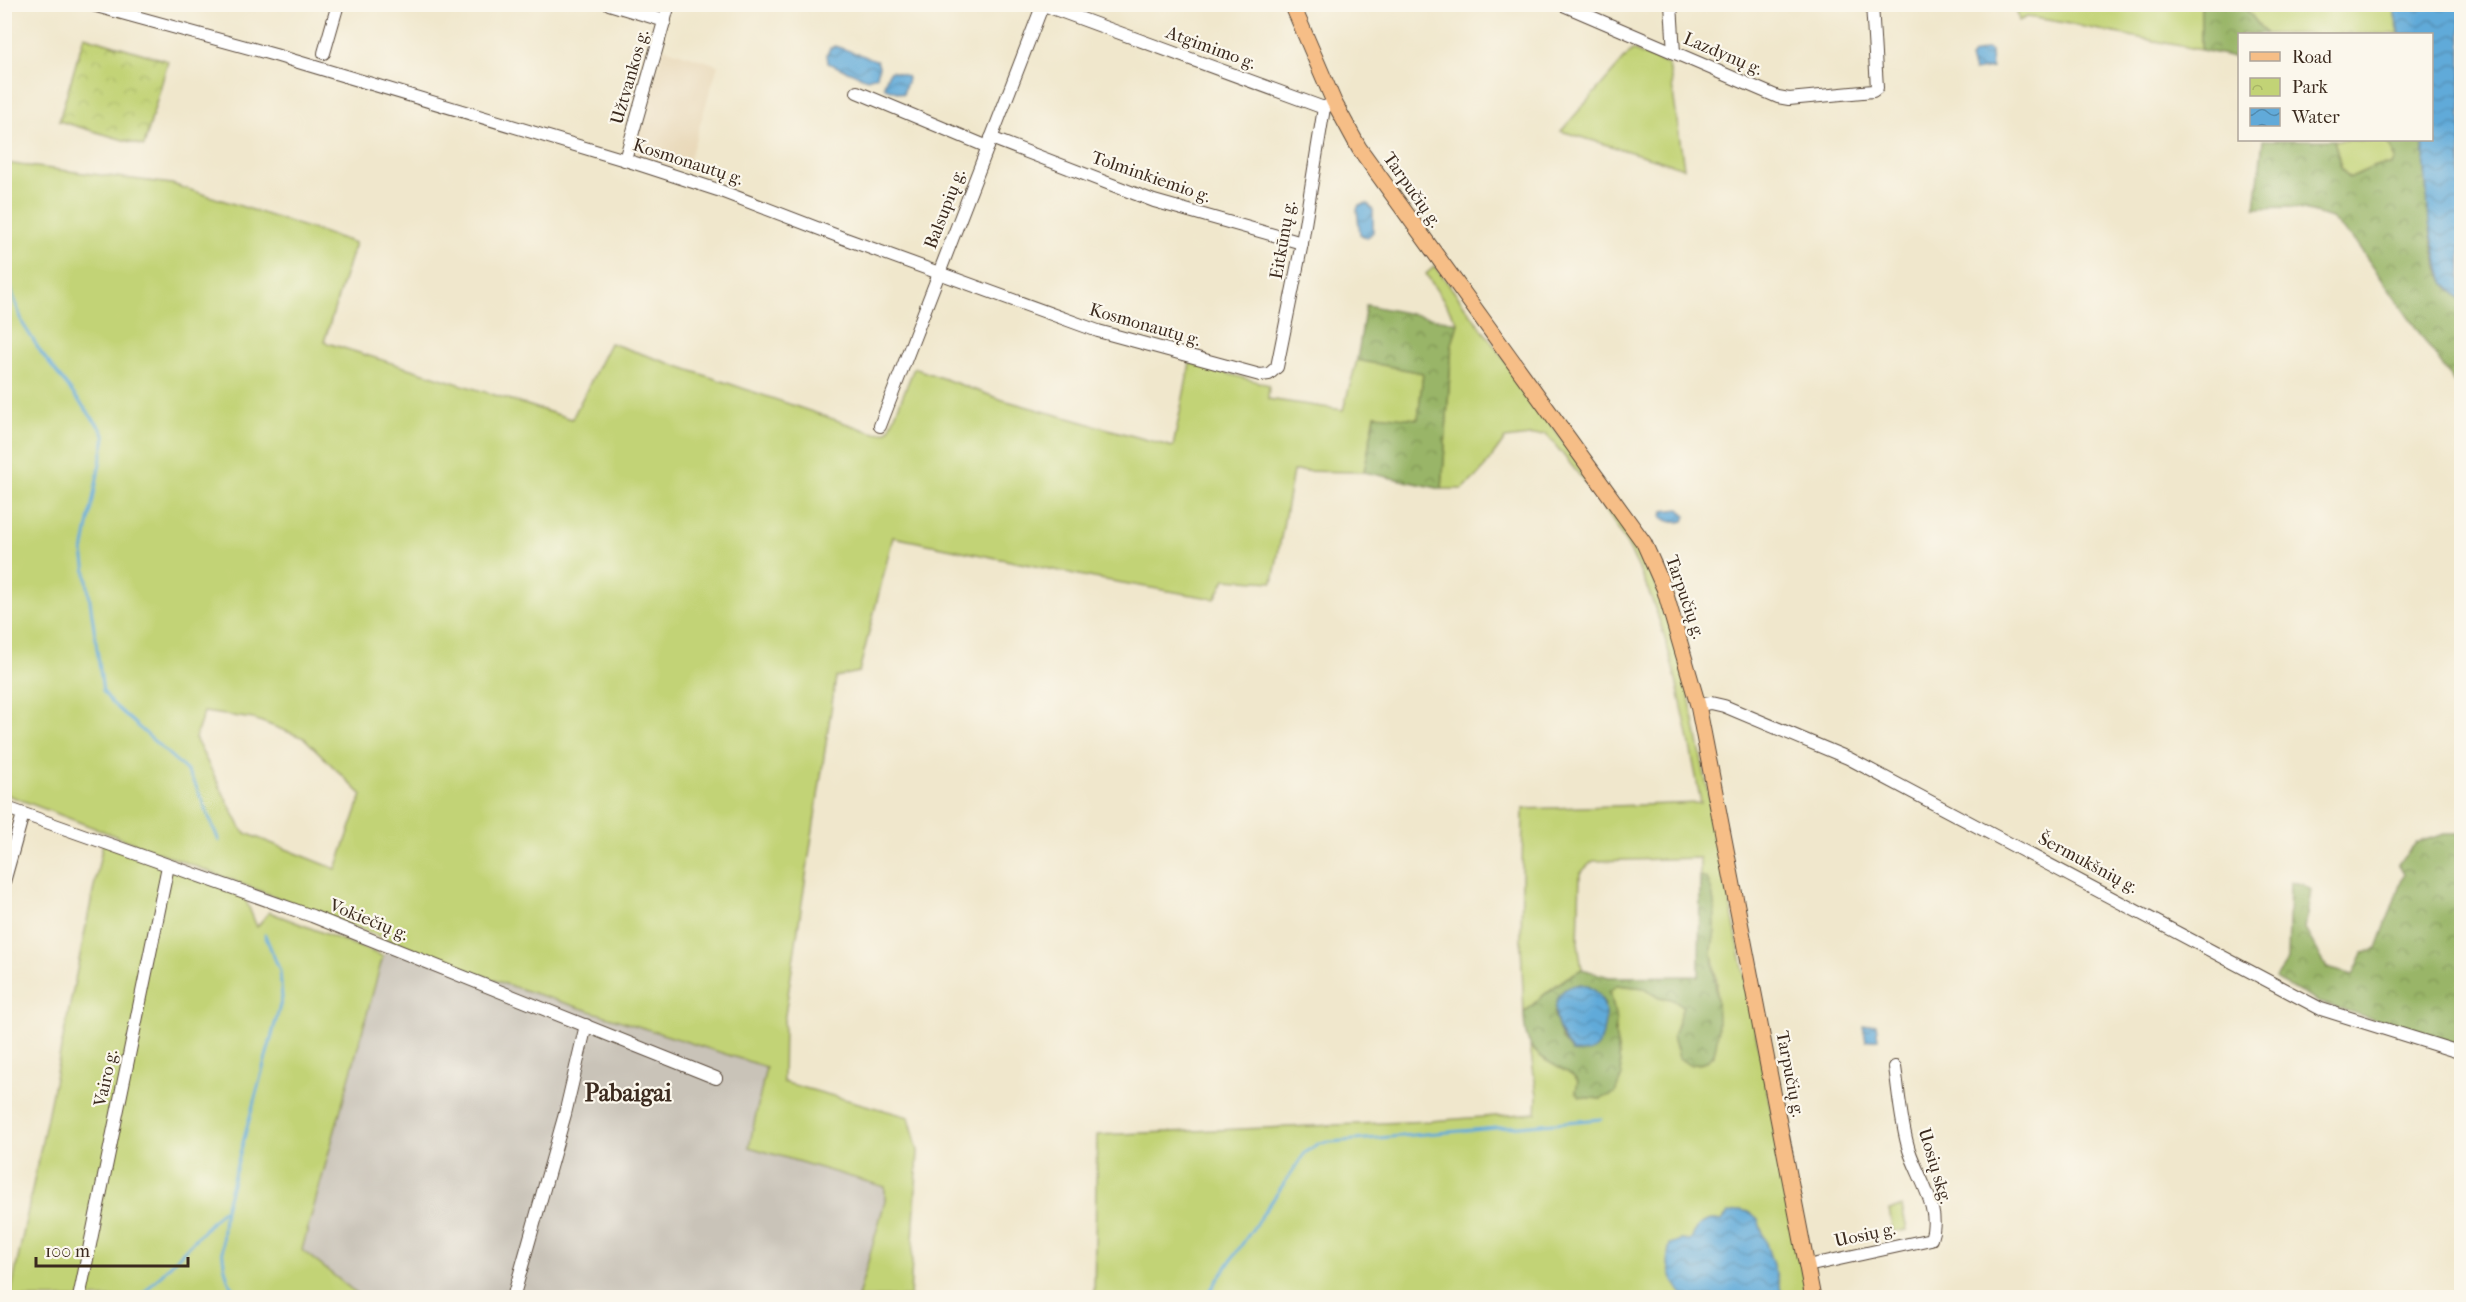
<svg xmlns="http://www.w3.org/2000/svg" width="2466" height="1302" font-family="'IM FELL French Canon',serif">
	<defs>
		<pattern id="forest-crowns" width="20" height="18" patternUnits="userSpaceOnUse" patternTransform="scale(1.5)"><rect width="20" height="18" fill="#99b567"/><path d="M2 6a3 3 0 1 1 6 0M12 15a3 3 0 1 1 6 0" fill="none" stroke="#7e9354"/></pattern>
		<pattern id="park-crowns" width="20" height="18" patternUnits="userSpaceOnUse" patternTransform="scale(1.5)"><rect width="20" height="18" fill="#c2d376"/><path d="M2 6a3 3 0 1 1 6 0M12 15a3 3 0 1 1 6 0" fill="none" stroke="#a8b566"/></pattern>
		<pattern id="water-waves" width="16" height="10" patternUnits="userSpaceOnUse" patternTransform="scale(1.5)"><rect width="16" height="10" fill="#61aad9"/><path d="M0 5q4-4 8 0t8 0" fill="none" stroke="#518baf"/></pattern>
	</defs>
	<rect width="100%" height="100%" fill="#fbf7ec"/>
	<filter id="ink" filterUnits="userSpaceOnUse"><feTurbulence type="fractalNoise" baseFrequency=".0167" numOctaves="2"/><feDisplacementMap in="SourceGraphic" scale="12" xChannelSelector="R" yChannelSelector="G"/><feConvolveMatrix kernelMatrix="1 2 1 2 8 2 1 2 1" color-interpolation-filters="sRGB"/></filter>
	<filter id="wash" filterUnits="userSpaceOnUse"><feTurbulence type="fractalNoise" baseFrequency=".008" numOctaves="4" result="noise"/><feDisplacementMap in="SourceGraphic" scale="24" xChannelSelector="R" yChannelSelector="G"/><feGaussianBlur stdDeviation="1.35" result="paint"/><feColorMatrix in="noise" values="0 0 0 0 0 0 0 0 0 0 0 0 0 0 0 0 0 1.4 0 .05"/><feComposite in="paint" operator="in"/></filter>
	<g filter="url(#wash)">
		<rect width="100%" height="100%" fill="#f0e7cc"/>
		<polygon fill="#e9d9ba" points="664,48 718,65 686,171 631,153"/>
		<polygon fill="#c9c3b8" points="390,939 505,984 767,1067 749,1147 885,1187 885,1201 858,1297 361,1297 302,1251 383,956"/>
		<g fill="#c2d376" stroke="#7e7e4a" stroke-width="1.5" fill-rule="evenodd">
			<polygon points="2015,5 2201,5 2201,50 2054,21 2027,17 2019,21"/>
			<polygon points="2243,5 2393,5 2399,34 2266,34"/>
			<polygon points="1632,50 1669,65 1684,168 1561,131"/>
			<polygon points="2334,140 2384,140 2391,147 2395,160 2392,165 2375,166 2349,178 2341,168"/>
			<path d="M4,163L172,184L355,243L324,342L572,419L610,343L874,433L885,432L889,430L914,368L1003,400L1173,447L1190,363L1269,385L1268,399L1343,410L1357,360L1423,373L1418,420L1375,415L1364,472L1293,471L1273,582L1225,579L1215,599L1094,578L893,537L859,672L836,677L784,1022L783,1082L909,1117L918,1151L910,1297H858L885,1201V1187L749,1147L766,1067L505,984L5,794ZM204,712L254,719L304,738L362,795L336,869L243,832L195,738Z"/>
			<path d="M1435,266L1525,387L1649,564L1682,660L1808,1297L1094,1298L1097,1135L1430,1121L1536,1113L1537,1095L1530,1047L1545,1060L1573,1074L1578,1081L1576,1092L1580,1097L1601,1099L1619,1055L1615,1033L1616,1020L1610,990L1617,985L1645,988L1659,997L1673,999L1683,1006L1689,1065L1704,1063L1714,1055L1716,1028L1717,983L1712,953V938L1715,932L1713,896L1707,879L1700,877V858L1593,861L1580,873L1578,943L1582,969C1559,981 1542,995 1524,1013L1521,945L1523,809L1701,803C1683,710 1668,611 1618,529C1597,496 1571,464 1546,434L1505,439L1481,472L1463,489H1442L1452,344L1458,323L1426,274Z"/>
			<polygon points="103,843 243,893 257,927 269,912 383,956 302,1250 361,1297 10,1298"/>
			<polygon points="1902,1207 1907,1230 1893,1232 1889,1210"/>
		</g>
		<g fill="url(#forest-crowns)" stroke="#6a7042" stroke-width="1.5" fill-rule="evenodd">
			<polygon points="2201,5 2243,5 2266,34 2240,34 2239,58 2201,50"/>
			<path d="M2263,140H2334L2341,168L2349,178L2375,166L2392,165L2395,160L2391,147L2384,140H2423C2426,174 2427,256 2445,283C2449,289 2456,294 2461,300V392L2357,244L2331,218L2312,212L2288,207L2255,208Z"/>
			<polygon points="1366,305 1458,323 1452,344 1442,489 1364,472 1375,415 1418,419 1423,373 1357,360"/>
			<polygon points="2444,834 2461,834 2461,1046 2318,1002 2275,979 2288,960 2290,882 2302,884 2311,890 2305,929 2327,968 2353,975 2363,953 2377,948 2404,874 2398,864 2416,843"/>
			<path d="M1700,877L1707,879C1715,893 1715,913 1715,929C1715,936 1712,943 1712,951C1714,978 1723,1028 1714,1053C1712,1057 1707,1061 1704,1063L1689,1065L1679,1058L1673,1036L1683,1006L1673,999L1659,997L1645,988L1617,985L1610,991L1616,1020L1615,1033L1622,1076L1615,1093L1601,1099L1580,1097L1576,1092L1578,1081C1572,1074 1567,1072 1559,1068C1532,1053 1524,1044 1524,1013C1542,995 1559,981 1582,969L1609,977L1699,976ZM1590,987L1605,1004L1572,1052L1562,1039L1554,1013Z"/>
		</g>
		<polygon fill="url(#park-crowns)" stroke="#7e7e4a" stroke-width="1.5" points="84,36 168,61 144,146 59,121"/>
		<g fill="url(#water-waves)" stroke="#4e6a7c" stroke-width="1.5">
			<polygon points="2393,5 2461,5 2461,300 2444,282 2437,259 2429,223 2423,140 2432,140 2432,34 2399,34"/>
			<polygon points="835,46 876,60 879,66 877,76 867,79 828,63 827,54 830,48"/>
			<polygon points="1985,49 1989,49 1991,52 1992,68 1974,71 1970,59 1973,54"/>
			<polygon points="892,71 907,76 908,79 903,94 885,88 884,85 889,72"/>
			<polygon points="1367,203 1373,210 1373,232 1367,238 1360,234 1357,210 1359,205"/>
			<path d="M1680,509L1686,516L1684,521C1676,523 1668,523 1662,517L1663,511Z"/>
			<path d="M1581,984C1603,989 1608,1008 1604,1028C1603,1036 1601,1044 1595,1049C1588,1054 1579,1053 1572,1052C1555,1030 1542,989 1581,984Z"/>
			<polygon points="1876,1024 1878,1039 1866,1041 1863,1026"/>
			<path d="M1741,1210L1751,1213L1758,1219L1780,1286L1782,1297H1735L1731,1294L1728,1297H1684C1671,1281 1664,1265 1670,1244L1681,1240L1690,1241C1696,1227 1704,1217 1721,1221L1729,1213Z"/>
		</g>
		<g fill="none" stroke-linecap="round" stroke-linejoin="round">
			<g stroke="#61aad9" stroke-width="3">
				<polyline points="4,270 23,324 42,354 101,429 105,437 83,552 103,691 111,702 186,770 196,786 219,841"/>
				<polyline points="139,1298 223,1210"/>
				<path d="M238,1298C219,1273 221,1238 225,1209L282,998L280,971L265,935"/>
				<polyline points="1205,1298 1305,1153 1319,1143 1601,1119"/>
			</g>
		</g>
	</g>
	<g filter="url(#ink)">
		<g fill="none" stroke-linecap="round" stroke-linejoin="round">
			<g stroke="#564638" stroke-width="14">
				<g id="minor">
					<polyline points="89,4 275,55 635,163 718,190 843,238 1098,331 1260,375 1269,374 1277,367 1302,243 1324,108"/>
					<polyline points="609,4 665,21"/>
					<polyline points="1041,4 1324,108 1329,105"/>
					<polyline points="1561,4 1778,97 1789,99 1873,91 1877,88 1872,4"/>
					<polyline points="1671,4 1674,53"/>
					<polyline points="324,53 338,4"/>
					<polyline points="857,92 988,147"/>
					<polyline points="991,138 1154,201 1302,243"/>
					<polyline points="625,160 669,4"/>
					<polyline points="880,426 1043,4"/>
					<polyline points="1698,705 1711,703 1724,706 1848,758 2321,1009 2462,1053"/>
					<polyline points="4,807 312,916 716,1078"/>
					<polyline points="4,882 23,814"/>
					<path d="M1807,1266L1931,1239C1942,1209 1918,1178 1909,1150C1901,1124 1899,1095 1895,1067"/>
					<polyline points="79,1298 168,866"/>
					<polyline points="513,1298 565,1114 586,1025"/>
				</g>
			</g>
			<g stroke="#564638" stroke-width="17">
				<polyline id="major" points="1292,4 1334,102 1359,148 1644,543 1664,588 1698,705 1813,1298"/>
			</g>
			<use href="#minor" stroke="#fff" stroke-width="12"/>
			<use href="#major" stroke="#f6be87" stroke-width="15"/>
		</g>
	</g>
	<g text-anchor="middle" dominant-baseline="central" stroke-width="4.5" stroke-linejoin="round" paint-order="stroke">
		<g font-size="18" fill="#3b2a1e" stroke="#fbf7ec">
			<text transform="translate(1211 48) rotate(20)">Atgimimo g.</text>
			<text transform="translate(1723 54) rotate(23)">Lazdynų g.</text>
			<text transform="translate(630 77) rotate(-74)">Užtvankos g.</text>
			<text transform="translate(688 162) rotate(18)">Kosmonautų g.</text>
			<text transform="translate(1151 177) rotate(19)">Tolminkiemio g.</text>
			<text transform="translate(1412 190) rotate(55)">Tarpučių g.</text>
			<text transform="translate(945 209) rotate(-69)">Balsupių g.</text>
			<text transform="translate(1283 240) rotate(-80)">Eitkūnų g.</text>
			<text transform="translate(1145 325) rotate(16)">Kosmonautų g.</text>
			<text transform="translate(1685 597) rotate(71)">Tarpučių g.</text>
			<text transform="translate(2088 863) rotate(28)">Šermukšnių g.</text>
			<text transform="translate(369 920) rotate(22)">Vokiečių g.</text>
			<text transform="translate(1790 1074) rotate(79)">Tarpučių g.</text>
			<text transform="translate(106 1078) rotate(-78)">Vairo g.</text>
			<text transform="translate(1935 1166) rotate(73)">Uosių skg.</text>
			<text transform="translate(1865 1235) rotate(-12)">Uosių g.</text>
		</g>
		<g font-size="24" font-weight="bold" fill="#3b2a1e" stroke="#fbf7ec">
			<text x="628" y="1093">Pabaigai</text>
		</g>
	</g>
	<rect width="2466" height="1302" fill="none" stroke="#fbf7ec" stroke-width="24"/>
	<rect x="2238" y="33" width="195" height="108" fill="#fbf7ec" stroke="#aea59a" stroke-width="1.5"/>
	<rect x="2250" y="52" width="30" height="9" fill="#f6be87" stroke="#aea59a" stroke-width="1.5"/>
	<text x="2292" y="63" font-size="18" fill="#3b2a1e">Road</text>
	<rect x="2250" y="78" width="30" height="18" fill="url(#park-crowns)" stroke="#aea59a" stroke-width="1.5"/>
	<text x="2292" y="93" font-size="18" fill="#3b2a1e">Park</text>
	<rect x="2250" y="108" width="30" height="18" fill="url(#water-waves)" stroke="#aea59a" stroke-width="1.5"/>
	<text x="2292" y="123" font-size="18" fill="#3b2a1e">Water</text>
	<path d="M36 1257v9h152v-9" fill="none" stroke="#3b2a1e" stroke-width="3"/>
	<text x="45" y="1257" font-size="18" fill="#3b2a1e" stroke="#fbf7ec" stroke-width="4.5" paint-order="stroke">100 m</text>
</svg>
